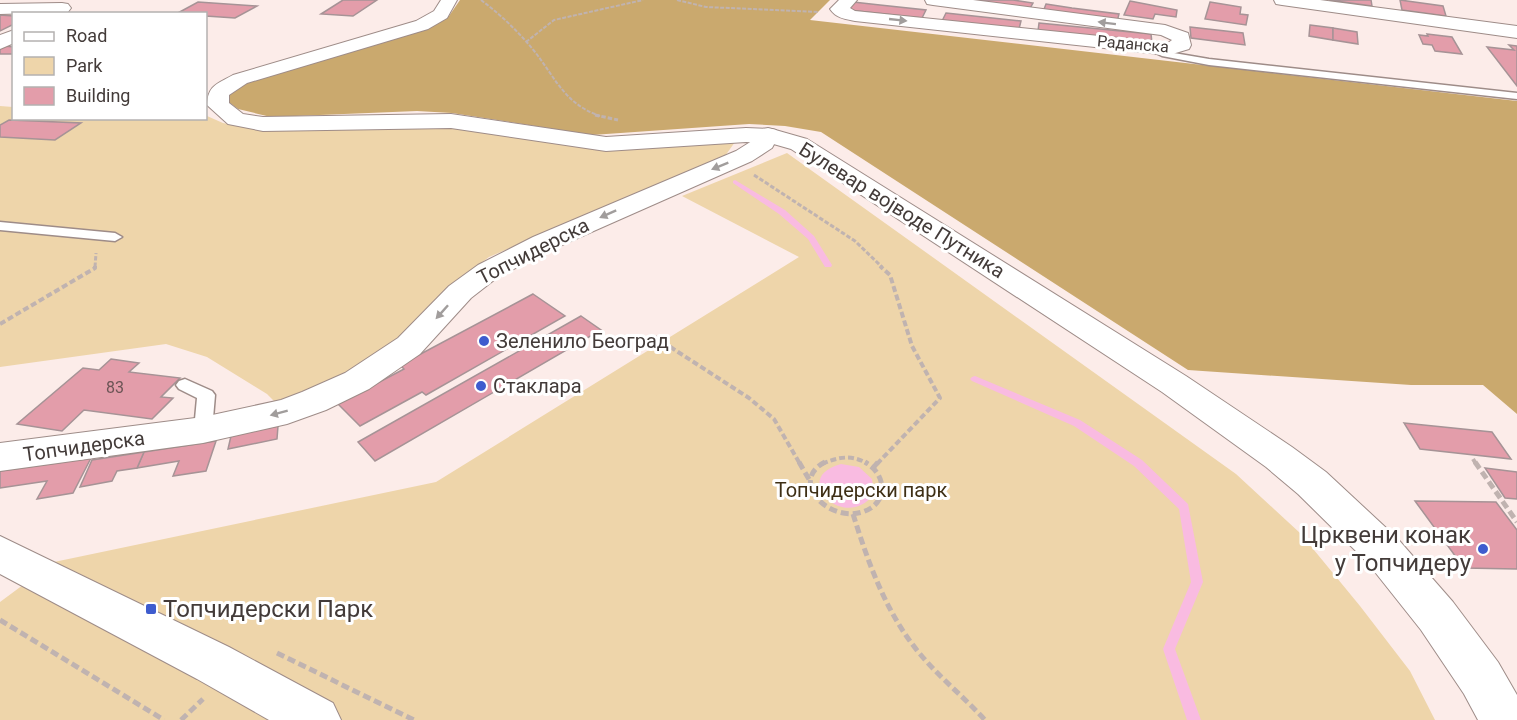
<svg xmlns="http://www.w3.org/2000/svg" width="1517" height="720" font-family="Roboto,sans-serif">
	<rect width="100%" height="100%" fill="#fcece9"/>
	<g fill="#eed5aa">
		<polygon points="0,106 13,107 14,118 206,118 207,116 223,123 247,128 426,124 572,145 735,142 725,156 489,257 451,286 399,340 346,374 276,403 267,394 207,357 166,344 0,367"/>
		<polygon points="787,153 1236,474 1300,533 1360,606 1410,671 1435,720 0,720 0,602 54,562 436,482 799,257 682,196"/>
	</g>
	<polygon fill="#caa96e" points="460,0 830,0 810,20 1517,101 1517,414 1483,385 1411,385 1188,370 821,132 785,126 749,124 592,135 452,113 417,111 271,117 238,109 230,103 228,96 245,81 437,22 449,16"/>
	<path fill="#f9bbe1" d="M841,464L859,467L872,479L874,494C845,533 788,478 841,464Z"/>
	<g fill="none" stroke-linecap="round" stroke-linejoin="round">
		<g fill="#f9bbe1" fill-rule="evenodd">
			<polygon points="735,180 785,210 814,236 832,265 831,267 825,267 808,239 779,214 733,183 733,181"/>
			<polygon points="975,376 1080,420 1142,460 1188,504 1203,582 1175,649 1201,720 1187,720 1163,649 1191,582 1179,509 1134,466 1074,426 972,381 970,379 972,377"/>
		</g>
	</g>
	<g fill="#e39daa" stroke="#a69396" stroke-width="1.5">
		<polygon points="343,0 377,0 353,16 321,14"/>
		<polygon points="956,0 1013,0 1033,3 1029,10"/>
		<polygon points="1329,0 1371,0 1372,6"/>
		<polygon points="1400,0 1443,6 1446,16 1402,10"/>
		<polygon points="1130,1 1177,10 1176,17 1155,14 1153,19 1124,15"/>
		<polygon points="198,2 257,6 235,18 206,16 206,14 176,14"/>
		<polygon points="853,2 880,5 926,10 922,18 848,10"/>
		<polygon points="1210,2 1241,7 1240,14 1248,15 1246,25 1205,19"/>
		<polygon points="1046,4 1072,8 1119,14 1117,22 1043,12"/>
		<polygon points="946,13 1011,20 1021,21 1019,29 942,21"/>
		<polygon points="0,15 14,16 14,24 0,31"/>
		<polygon points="1039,23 1151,34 1152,43 1038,31"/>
		<polygon points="1310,25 1333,28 1333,40 1309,36"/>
		<polygon points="1190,27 1243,33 1245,45 1191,38"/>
		<polygon points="1333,28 1357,32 1358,44 1333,40"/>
		<polygon points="1427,34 1452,37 1462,54 1435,51 1432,45 1423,44 1419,35 1428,36"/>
		<polygon points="1509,45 1517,46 1517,86 1487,47 1514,50"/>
		<polygon points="4,46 14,47 14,54 0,54 0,49"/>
		<polygon points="9,120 81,123 55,140 0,137 0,125"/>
		<polygon points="533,294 565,316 426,395 422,392 360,426 338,404 404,369 400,365"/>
		<polygon points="581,316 601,330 375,461 358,442"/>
		<polygon points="111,359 139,363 129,372 180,378 161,397 173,398 152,419 84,410 62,431 17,424 83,368 99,370"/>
		<polygon points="1404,423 1492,432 1511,459 1420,449"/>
		<polygon points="278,426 277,439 228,449 231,436"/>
		<polygon points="216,441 206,471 173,476 179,461 137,468 144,452"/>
		<polygon points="144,452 137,468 117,471 112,481 80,487 92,460"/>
		<polygon points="91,458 73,493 37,499 47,481 0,488 0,471"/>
		<polygon points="1485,468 1517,472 1517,499 1505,498"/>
		<polygon points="1415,501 1496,502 1517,530 1517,569 1464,568"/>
	</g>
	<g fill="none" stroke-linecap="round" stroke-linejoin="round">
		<g stroke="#9e8c88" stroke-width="3">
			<g id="lane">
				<polygon points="1150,44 1168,52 1209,59 1517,93 1517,99 1209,65 1162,56 1147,49 1147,45"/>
				<polygon points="0,222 115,233 122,237 115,241 0,230"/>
				<polygon points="185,379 212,391 215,395 212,430 209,435 203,437 197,435 194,430 197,398 179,389 176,385 179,381"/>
			</g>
		</g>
		<g stroke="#9e8c88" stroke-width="2">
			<g id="street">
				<path d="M839,0H857L850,8L855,11L1168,43L1172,40L1161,35L933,5L927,4L925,0H973L1165,25L1188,33L1191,45L1189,49L1169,55L855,21C845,19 836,18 830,9Z"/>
				<polygon points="1274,0 1320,0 1517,26 1517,38 1282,5 1276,4"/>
				<polygon points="62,3 68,4 71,8 68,12 0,14 0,4"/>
				<polygon points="14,30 14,43 0,49 0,35"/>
				<polygon points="768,128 776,130 779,135 772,148 752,161 553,249 498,277 471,298 420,354 369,389 326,410 287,424 203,443 0,471 0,443 203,417 281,400 302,392 345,373 398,338 449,286 478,265 533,237 736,151 755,139 760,130"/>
			</g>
		</g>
		<g stroke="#9e8c88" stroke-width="2">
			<g id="secondary">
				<path d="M441,0H457L447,18L428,29L247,83L229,95V103L243,114L263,117L451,114L606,137L746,128L772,129L807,139L1186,376L1292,447L1326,472L1397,538L1453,602L1498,662L1517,695V720H1478L1464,694L1421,630L1367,562L1298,494L1266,467L1162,392L791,149L770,143L746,142L606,151L451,128L263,131L228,124L207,105C208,85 217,84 233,75L416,21L434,11Z"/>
				<polygon points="0,536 229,647 333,703 341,720 269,720 197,679 0,574"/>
			</g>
		</g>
		<g stroke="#c0b3b0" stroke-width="2" stroke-dasharray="4 1.5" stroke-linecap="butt">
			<path d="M481,0C501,15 519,32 535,52C556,79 565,104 600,116"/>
			<polyline points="677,0 706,7 819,12"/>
			<polyline points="526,42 554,20 643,0"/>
		</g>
		<g stroke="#c0b3b0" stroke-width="3" stroke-dasharray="4.5 2" stroke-linecap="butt">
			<polyline points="595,115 618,120"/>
			<polyline points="754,175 855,241 882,267"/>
			<polyline points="95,267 96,253"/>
		</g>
		<g stroke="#c0b3b0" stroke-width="4" stroke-dasharray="6 3" stroke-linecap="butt">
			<polyline points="0,324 95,268 95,266"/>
			<polyline points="655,337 749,398 774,419 800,464"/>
			<polyline points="1473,459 1476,464"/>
			<path d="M822,464C838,457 852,454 868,464"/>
			<polyline points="877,464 940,398 912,346 890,275 880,266"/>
		</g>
		<g stroke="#c0b3b0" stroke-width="5" stroke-dasharray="8 4" stroke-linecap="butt">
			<polyline points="799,462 810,481"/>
			<path d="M825,462C785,483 836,530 871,508C877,504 882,497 882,489C882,477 875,468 865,462"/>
			<polyline points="1475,462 1517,522"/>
			<polyline points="873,468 878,462"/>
			<path d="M853,514C869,565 886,613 920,654C940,678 964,697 985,720"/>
			<polyline points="0,620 164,720"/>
			<polyline points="277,653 414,720"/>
			<polyline points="181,720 203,699"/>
		</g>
		<use href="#lane" fill="#fff" fill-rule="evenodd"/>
		<use href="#street" fill="#fff" fill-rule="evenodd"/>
		<use href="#secondary" fill="#fff" fill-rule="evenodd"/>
	</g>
	<defs><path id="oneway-solid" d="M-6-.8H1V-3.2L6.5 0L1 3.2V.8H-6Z" transform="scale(1.5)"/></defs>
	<g fill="#a19d9c">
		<use href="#oneway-solid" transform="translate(898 20) rotate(6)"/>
		<use href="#oneway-solid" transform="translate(1107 23) rotate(-173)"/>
		<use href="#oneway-solid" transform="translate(720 166) rotate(158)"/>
		<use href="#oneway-solid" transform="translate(608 214) rotate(156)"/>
		<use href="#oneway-solid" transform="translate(442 312) rotate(132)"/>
		<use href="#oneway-solid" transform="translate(279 413) rotate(165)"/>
	</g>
	<g fill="#3e5cce" stroke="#fff" stroke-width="2">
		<circle cx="484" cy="341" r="6"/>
		<circle cx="481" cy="386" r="6"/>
		<circle cx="1483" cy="549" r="6"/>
		<rect x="145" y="603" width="12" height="12" rx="3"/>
	</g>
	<g text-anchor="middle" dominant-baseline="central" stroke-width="6" stroke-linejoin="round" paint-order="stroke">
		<g font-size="16" fill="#433b39" stroke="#fff">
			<text transform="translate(1133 44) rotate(5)">Раданска</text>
		</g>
		<g font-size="16" fill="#6b5455">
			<text x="115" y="387">83</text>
		</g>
		<g font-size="20" fill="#433b39" stroke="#fff">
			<text transform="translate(902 210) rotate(32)">Булевар војводе Путника</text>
			<text transform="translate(533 251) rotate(-27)">Топчидерска</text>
			<text transform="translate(84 446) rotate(-8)">Топчидерска</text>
		</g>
		<g font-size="20" fill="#433b39" stroke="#fff" text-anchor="start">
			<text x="496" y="341">Зеленило Београд</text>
			<text x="493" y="386">Стаклара</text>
		</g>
		<g font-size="20" fill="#3e2f15" stroke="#fff">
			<text x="861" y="490">Топчидерски парк</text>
		</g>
		<g font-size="24" fill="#433b39" stroke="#fff" text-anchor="end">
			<text x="1471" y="535">Црквени конак<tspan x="1471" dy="28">у Топчидеру</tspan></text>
			<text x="163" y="609" text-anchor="start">Топчидерски Парк</text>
		</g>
	</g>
	<rect x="12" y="12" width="195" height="108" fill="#ffffff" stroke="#b4b1b0" stroke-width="1.5"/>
	<rect x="24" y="32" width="30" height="9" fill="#ffffff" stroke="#b4b1b0" stroke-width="1.5"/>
	<text x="66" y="42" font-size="18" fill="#433b39">Road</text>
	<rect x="24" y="57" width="30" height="18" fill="#eed5aa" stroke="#b4b1b0" stroke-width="1.5"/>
	<text x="66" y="72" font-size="18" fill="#433b39">Park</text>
	<rect x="24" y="87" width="30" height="18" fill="#e39daa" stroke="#b4b1b0" stroke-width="1.5"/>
	<text x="66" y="102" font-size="18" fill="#433b39">Building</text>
</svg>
